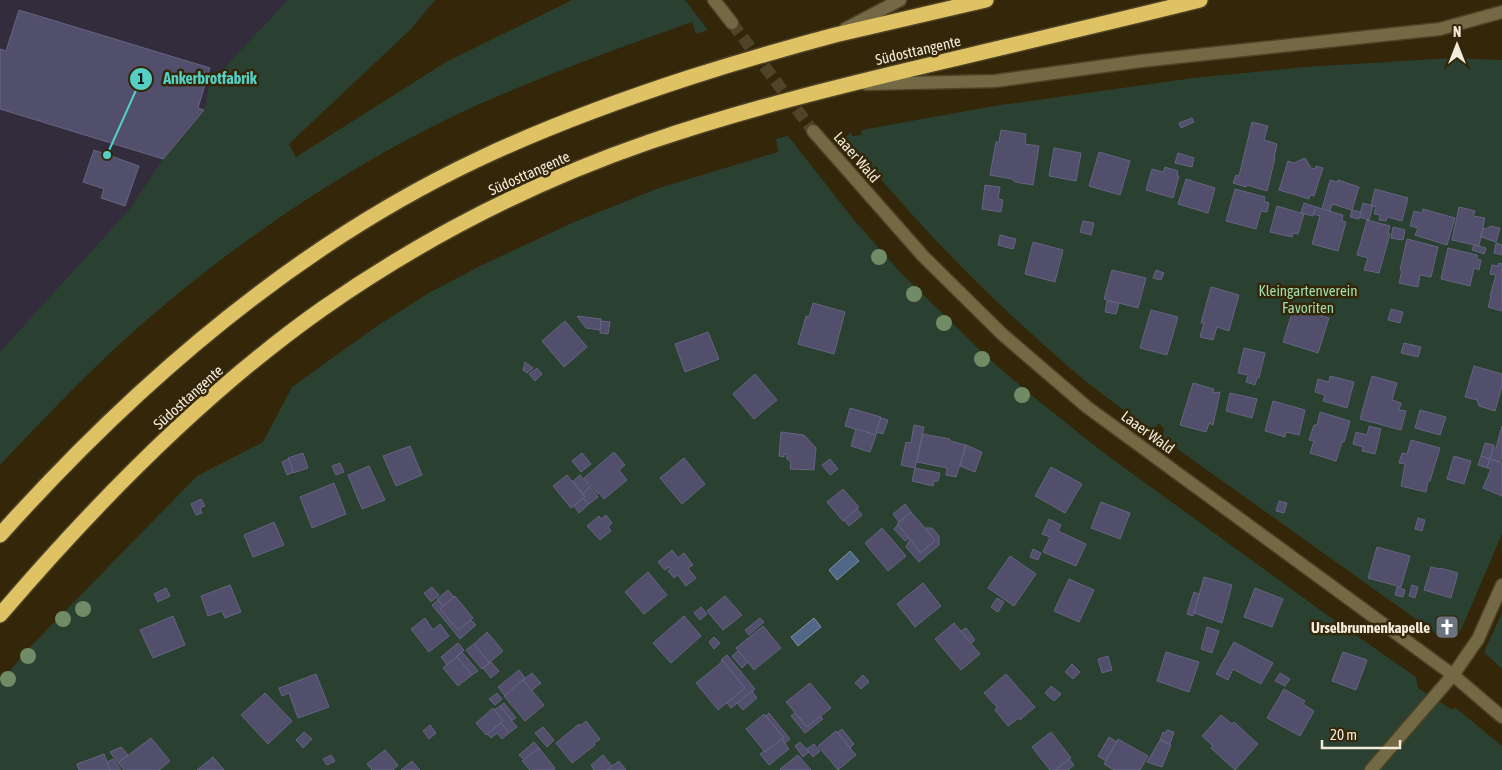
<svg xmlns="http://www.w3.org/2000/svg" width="1502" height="770" font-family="'Asap Condensed',sans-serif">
	<rect width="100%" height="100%" fill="#332609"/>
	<polygon fill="#332c3c" points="0,0 357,0 0,382"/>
	<g fill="#2a4030">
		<path d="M288,0H435L411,29L289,144L296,157L446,62L572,0H685L708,30L696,34L692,22C614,49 537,78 462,112C337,171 209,260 108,355C71,390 35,428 0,465V352L129,210L163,159L204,110L210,83Z"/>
		<path d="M1451,58L1502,60V534L1461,630C1454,639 1446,639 1437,634L1162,438L1164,429L1159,423L1152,431C1125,411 1097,391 1071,369C989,298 913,221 846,137L851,132L852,136L862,135L861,130L994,106L1193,78L1305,67Z"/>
		<polygon points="788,136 854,220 901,273 986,356 1030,394 1104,453 1330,617 1416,677 1418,688 1451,709 1456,708 1502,746 1502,770 0,770 0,683 27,650 197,476 263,442 292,387 377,326 427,294 480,266 574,222 659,188 778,152 776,139"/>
		<polygon points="1502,613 1502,669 1484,652"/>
	</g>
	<g fill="#516787" stroke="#828fa0">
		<polygon points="850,551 859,561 837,580 829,570"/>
		<polygon points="814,618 821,627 798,646 791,637"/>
	</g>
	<g fill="#514f6c" stroke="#666482">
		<polygon points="19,10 210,68 198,108 204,110 163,159 0,109 0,49 6,51"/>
		<polygon points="1192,118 1194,122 1181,128 1179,123"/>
		<polygon points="1252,122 1268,126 1264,140 1277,144 1274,158 1275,158 1267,191 1247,185 1246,187 1233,183 1236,175 1239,176"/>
		<polygon points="1001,130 1026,134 1025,144 1039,146 1033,185 1015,182 1012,179 990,175 996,142 999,142"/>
		<polygon points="1054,148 1081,153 1076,181 1049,176"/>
		<polygon points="94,150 139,166 125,206 101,198 104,189 83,182"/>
		<polygon points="1099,152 1130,161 1120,195 1089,186"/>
		<polygon points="1178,153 1194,158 1192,167 1175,163"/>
		<polygon points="1305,158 1311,168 1315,169 1316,166 1323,168 1314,196 1310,195 1309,199 1279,190 1288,161 1294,163"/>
		<polygon points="1165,167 1178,171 1177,176 1179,176 1173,198 1146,190 1152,169 1163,172"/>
		<polygon points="1186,179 1215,188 1208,213 1178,204"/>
		<polygon points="1330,180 1338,182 1338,180 1359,187 1352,210 1332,204 1330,211 1322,209"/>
		<polygon points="985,185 1000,187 998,199 1003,200 1001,212 982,209"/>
		<polygon points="1235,189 1265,197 1264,201 1269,203 1267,212 1261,211 1256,229 1226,221"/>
		<polygon points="1375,189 1408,198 1402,221 1387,217 1386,221 1379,220 1380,215 1374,214 1376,207 1371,205"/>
		<polygon points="1304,203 1316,207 1313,216 1301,213"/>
		<polygon points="1363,203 1373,206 1369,220 1359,217"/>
		<polygon points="1277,206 1304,214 1298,234 1293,233 1292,237 1270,232"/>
		<polygon points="1316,207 1343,215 1342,221 1346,222 1338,251 1312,244 1320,216 1313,214"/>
		<polygon points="1459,207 1475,211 1473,216 1485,218 1479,246 1452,240"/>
		<polygon points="1423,209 1455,218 1447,245 1415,235 1418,228 1410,226 1414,211 1422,213"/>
		<polygon points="1352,210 1361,212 1359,219 1350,217"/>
		<polygon points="1367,220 1390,226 1388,233 1390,234 1379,273 1364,270 1368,258 1357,255"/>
		<polygon points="1083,221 1094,223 1091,235 1080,232"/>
		<polygon points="1491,226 1500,228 1496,242 1481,237 1483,228 1486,229"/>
		<polygon points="1393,227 1405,230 1403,240 1391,238"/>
		<polygon points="1000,235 1016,239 1013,249 998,245"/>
		<polygon points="1407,239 1438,247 1431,277 1420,275 1418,287 1399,283 1402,270 1400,270"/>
		<polygon points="1033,242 1063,250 1055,282 1025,274"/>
		<polygon points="1496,243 1502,245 1502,255 1494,253"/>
		<polygon points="1474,245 1486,248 1484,254 1472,250"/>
		<polygon points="1448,248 1477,255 1477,259 1481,260 1479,270 1474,268 1470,286 1441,279"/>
		<polygon points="1499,263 1502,264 1502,311 1488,307 1491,297 1490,296 1496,275 1490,274 1492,265 1498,266"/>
		<polygon points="1112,270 1146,278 1138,308 1104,299"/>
		<polygon points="1156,270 1164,273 1161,280 1153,278"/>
		<polygon points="1211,287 1239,295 1229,331 1217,327 1213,340 1200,337 1204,323 1201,323"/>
		<polygon points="1107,301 1119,303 1116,314 1105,312"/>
		<polygon points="813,303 845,312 834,354 798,344 806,316 809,317"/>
		<polygon points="1294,307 1329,318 1318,353 1283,342"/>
		<polygon points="1391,309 1403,312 1400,323 1388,320"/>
		<polygon points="1151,310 1178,317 1167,355 1140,348"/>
		<polygon points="577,316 601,319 600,330 586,328"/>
		<polygon points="565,321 587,347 564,367 542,341"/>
		<polygon points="601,321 610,322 608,334 600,333"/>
		<polygon points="708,332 719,359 685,372 675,344"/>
		<polygon points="1404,343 1421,347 1418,357 1401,353"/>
		<polygon points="1244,348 1265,353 1259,378 1257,378 1255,385 1246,382 1248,375 1238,373"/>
		<polygon points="525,362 533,368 527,373 523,370"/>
		<polygon points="1474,366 1502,374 1502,386 1495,411 1479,406 1477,400 1465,397"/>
		<polygon points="537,368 542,374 535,381 529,374"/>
		<polygon points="755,374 777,400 754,419 733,394"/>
		<polygon points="1330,376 1354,382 1347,408 1323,401 1325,395 1315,392 1318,379 1329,382"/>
		<polygon points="1372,376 1397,383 1392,400 1401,403 1399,410 1406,411 1401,430 1360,419"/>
		<polygon points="1193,383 1214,389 1213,393 1220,392 1213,425 1209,423 1206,432 1180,425"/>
		<polygon points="1230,393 1257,399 1252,418 1226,411"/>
		<polygon points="1273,401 1305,410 1299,435 1286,432 1285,437 1265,431"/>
		<polygon points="850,408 881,417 876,435 845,426"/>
		<polygon points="1420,410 1446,417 1440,435 1415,428"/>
		<polygon points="1320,412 1350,421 1344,442 1342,442 1336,461 1310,453 1314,441 1309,440 1314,425 1317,425"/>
		<polygon points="881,418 888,420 883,434 876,432"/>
		<polygon points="914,425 924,427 915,468 901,465 906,442 911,443"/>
		<polygon points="1369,426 1381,429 1375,454 1362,451 1363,447 1353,444 1356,432 1367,435"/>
		<polygon points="1502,426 1502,457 1500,462 1490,459 1493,448 1496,448"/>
		<polygon points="856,429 876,435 870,452 851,446"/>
		<polygon points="781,432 804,435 816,448 814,470 790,469 791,462 787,459 787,454 784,454 784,457 779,456"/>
		<polygon points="923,434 950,439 950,441 966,445 956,477 946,475 947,468 917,462"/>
		<polygon points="1411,440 1440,448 1430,481 1428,481 1426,492 1401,486 1405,464 1399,463 1402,453 1407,454"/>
		<polygon points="1485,443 1494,445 1490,459 1481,456"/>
		<polygon points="966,445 982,452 975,472 960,466"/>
		<polygon points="410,446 422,475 396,486 383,456"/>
		<polygon points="614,452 625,465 619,470 627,480 604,499 599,493 598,494 584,478"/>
		<polygon points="303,453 308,468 293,473 288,458"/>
		<polygon points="582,453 591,464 581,472 572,461"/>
		<polygon points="1454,456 1471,461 1464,484 1447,479"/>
		<polygon points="1481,456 1490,459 1487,468 1478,465"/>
		<polygon points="684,458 705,484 682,504 660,478"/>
		<polygon points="289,459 293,472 287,475 282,462"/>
		<polygon points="830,459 838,469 830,475 822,465"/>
		<polygon points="1490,459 1502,463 1502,496 1483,488 1491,469 1487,468"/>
		<polygon points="340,463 344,472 336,475 332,466"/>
		<polygon points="369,466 385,500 362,509 348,475"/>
		<polygon points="1051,467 1082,484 1065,513 1035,496"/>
		<polygon points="915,468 940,473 938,481 934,481 933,486 912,481"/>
		<polygon points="567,475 585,497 571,508 553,486"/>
		<polygon points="580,475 590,487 583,494 573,481"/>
		<polygon points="334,483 346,514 312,528 300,497"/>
		<polygon points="590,487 598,497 589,504 583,498 585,497 583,494"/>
		<polygon points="843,489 859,507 843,521 827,502"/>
		<polygon points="583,498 589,504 579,513 574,506"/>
		<polygon points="201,499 205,506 200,508 202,513 196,515 191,504"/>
		<polygon points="1279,501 1287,503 1284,513 1276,511"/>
		<polygon points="1101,502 1130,513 1120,539 1091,528"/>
		<polygon points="905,504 911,512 899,522 893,514"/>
		<polygon points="857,509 862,515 849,526 844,520"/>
		<polygon points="911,512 935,540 921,553 897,524"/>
		<polygon points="606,515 612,523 608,527 611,531 600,540 587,526 599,516 601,519"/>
		<polygon points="1418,518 1425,520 1422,531 1415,529"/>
		<polygon points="1049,519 1061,525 1058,531 1086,544 1076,566 1043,552 1050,537 1042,534"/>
		<polygon points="274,522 284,545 253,557 244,535"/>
		<polygon points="898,525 909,538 905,541 894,529"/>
		<polygon points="882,528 906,556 888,571 865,543"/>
		<polygon points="925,528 932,528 939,536 939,545 919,562 906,547 910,539 921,553 935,540"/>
		<polygon points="1377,547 1410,556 1401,587 1368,578"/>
		<polygon points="1033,549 1041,553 1038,560 1030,557"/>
		<polygon points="672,550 678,558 684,553 693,565 688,568 696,578 686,586 678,575 674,578 668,571 671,569 669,567 665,570 658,562"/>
		<polygon points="1010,556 1036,574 1014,606 988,588"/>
		<polygon points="1431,567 1440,569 1440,568 1458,573 1451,598 1424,590"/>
		<polygon points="648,572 667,595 644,614 625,592"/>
		<polygon points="1204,577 1232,585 1222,623 1194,613"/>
		<polygon points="1069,579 1094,590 1079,622 1054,611"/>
		<polygon points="923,583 941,606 915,627 897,604"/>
		<polygon points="230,585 241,612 225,618 222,611 208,616 201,596"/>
		<polygon points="1412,585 1418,587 1415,598 1409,596"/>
		<polygon points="432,587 439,595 431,602 424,593"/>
		<polygon points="1397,587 1405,590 1403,597 1395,595"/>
		<polygon points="166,588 170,596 158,602 154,594"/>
		<polygon points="1255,588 1283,599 1272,627 1244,617"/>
		<polygon points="448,590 454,597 443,606 437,599"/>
		<polygon points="1194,592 1199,594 1193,616 1187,614"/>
		<polygon points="455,596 473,618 458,630 440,609"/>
		<polygon points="725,596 742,615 723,630 707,611"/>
		<polygon points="997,598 1004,602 998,612 991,607"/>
		<polygon points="438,600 443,606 440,609 458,630 471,620 476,625 460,639 432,605"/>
		<polygon points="701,607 707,614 700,620 694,613"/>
		<polygon points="173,616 185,645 153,658 140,630"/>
		<polygon points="684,616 701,636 671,663 653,643"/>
		<polygon points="425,618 433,630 440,624 449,636 429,652 411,629"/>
		<polygon points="760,618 764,622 749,635 745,630"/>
		<polygon points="954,623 980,654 961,670 935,639"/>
		<polygon points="763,626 781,648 754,670 736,648"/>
		<polygon points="1207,627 1219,631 1212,653 1201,649"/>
		<polygon points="966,628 975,640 971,643 961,631"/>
		<polygon points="487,632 503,651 489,663 474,644"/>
		<polygon points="714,637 720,643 714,649 709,642"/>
		<polygon points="1234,642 1273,663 1261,684 1233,669 1228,680 1216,674"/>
		<polygon points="458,643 464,650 447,665 441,657"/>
		<polygon points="474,644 489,663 482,669 466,650"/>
		<polygon points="738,651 748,662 742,668 732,656"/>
		<polygon points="462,652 478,671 472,675 457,657"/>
		<polygon points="1166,652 1199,662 1189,692 1157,681"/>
		<polygon points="1343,652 1367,660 1356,690 1332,681"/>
		<polygon points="727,655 755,689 731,708 727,703 745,688 723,661 722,662 721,660"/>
		<polygon points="1108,656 1112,670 1102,673 1098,659"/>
		<polygon points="457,657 472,675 458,686 443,668"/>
		<polygon points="723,661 745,688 718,710 696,683"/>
		<polygon points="491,662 499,671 491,678 483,668"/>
		<polygon points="1072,664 1080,672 1073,679 1065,672"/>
		<polygon points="519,670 525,678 505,696 498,687"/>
		<polygon points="532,673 541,683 531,691 523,680"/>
		<polygon points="1280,673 1290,679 1285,686 1275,681"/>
		<polygon points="316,674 329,707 298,718 289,693 282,696 279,688"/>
		<polygon points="1006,674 1035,707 1020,720 1019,718 1008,726 995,710 997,707 984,693"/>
		<polygon points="863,675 869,682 861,689 855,683"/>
		<polygon points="523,680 544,705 525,721 504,696"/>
		<polygon points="810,683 831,708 807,727 786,702"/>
		<polygon points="1051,686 1061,694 1054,701 1045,693"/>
		<polygon points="1284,689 1305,701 1303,704 1314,711 1300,736 1267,718"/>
		<polygon points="752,691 757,698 743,710 737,703"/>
		<polygon points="265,693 292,721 268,744 241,715"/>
		<polygon points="497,693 502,699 495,705 489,699"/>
		<polygon points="504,703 516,718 512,720 500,706"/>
		<polygon points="500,706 517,727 509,733 501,723 503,721 494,710"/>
		<polygon points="493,708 503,721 486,735 476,723"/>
		<polygon points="769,713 790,739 785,743 782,739 784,738 766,716"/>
		<polygon points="795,713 807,727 820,716 823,719 805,733 791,716"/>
		<polygon points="764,714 784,738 765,752 746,729"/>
		<polygon points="1221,715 1232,724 1234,722 1258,744 1235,770 1211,748 1213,746 1202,736"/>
		<polygon points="586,721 600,739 594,743 595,745 572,763 556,743 579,724 580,726"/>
		<polygon points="501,723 509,733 502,739 497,733 491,738 487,734"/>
		<polygon points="430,725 436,733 429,739 423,731"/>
		<polygon points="543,727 554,740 547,747 535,733"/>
		<polygon points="842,729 854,744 850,748 837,733"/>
		<polygon points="1167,730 1174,732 1170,744 1160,740 1163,732 1166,733"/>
		<polygon points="836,731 856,755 838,770 818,746"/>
		<polygon points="304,732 312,739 303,748 296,740"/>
		<polygon points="1051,732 1071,758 1055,770 1050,770 1032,747"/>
		<polygon points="1109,737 1117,742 1106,761 1098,756"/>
		<polygon points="151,738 170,761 159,770 124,770 118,763"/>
		<polygon points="782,739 789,749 769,765 760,754 764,751 765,752"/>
		<polygon points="1118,739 1148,756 1140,770 1114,770 1104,764"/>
		<polygon points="1160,740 1171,745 1162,767 1147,762"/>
		<polygon points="534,742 539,748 524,760 519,755"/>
		<polygon points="800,742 809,752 803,757 795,746"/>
		<polygon points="814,744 820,751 813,757 807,749"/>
		<polygon points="121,747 128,755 118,763 110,752"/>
		<polygon points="539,748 555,768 554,770 530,770 522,761"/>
		<polygon points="385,750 398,765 393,770 372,770 367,764"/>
		<polygon points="104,754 110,770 79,770 77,764"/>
		<polygon points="331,755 335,761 327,765 323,759"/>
		<polygon points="603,755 612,766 607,770 594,770 591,765"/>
		<polygon points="798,755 811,770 781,770 780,769"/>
		<polygon points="213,757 224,770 197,770"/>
		<polygon points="113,759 121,770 110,770 107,762"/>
		<polygon points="1069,759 1074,765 1068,770 1055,770"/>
		<polygon points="412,761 420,770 401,770"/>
		<polygon points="619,761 626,770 607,770 612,766"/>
	</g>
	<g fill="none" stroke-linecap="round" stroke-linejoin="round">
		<polyline stroke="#504428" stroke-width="12" stroke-dasharray="12 6" stroke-linecap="butt" points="732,23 813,131"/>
		<g stroke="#4e4226" stroke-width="15">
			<g id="minor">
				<polyline points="714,0 732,23"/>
				<polyline points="845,29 900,0"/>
				<polyline points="866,84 995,81 1141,61 1440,29 1502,12"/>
				<polyline points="813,131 923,256 1002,334 1087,407 1453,675 1502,717"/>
				<polyline points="1371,770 1453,675 1478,639 1502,585"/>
			</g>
		</g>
		<g stroke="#4e4226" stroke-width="18">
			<g id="highway">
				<path d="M0,535C136,383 295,245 481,158C549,126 620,100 691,77C738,62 786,48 835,35C885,23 936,12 986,0"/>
				<path d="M0,615C94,505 203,393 322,309C422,239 533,182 649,142C742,110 840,86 937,63C1024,42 1112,22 1200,0"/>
			</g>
		</g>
		<use href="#minor" stroke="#746945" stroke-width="12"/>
		<use href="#highway" stroke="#dec264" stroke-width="15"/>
	</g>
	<g fill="#708b65">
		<circle cx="879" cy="257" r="8"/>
		<circle cx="914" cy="294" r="8"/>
		<circle cx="944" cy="323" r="8"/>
		<circle cx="982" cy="359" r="8"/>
		<circle cx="1022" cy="395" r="8"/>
		<circle cx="83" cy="609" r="8"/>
		<circle cx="63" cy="619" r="8"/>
		<circle cx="28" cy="656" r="8"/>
		<circle cx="8" cy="679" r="8"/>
	</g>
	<defs>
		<g id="church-square" transform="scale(1.25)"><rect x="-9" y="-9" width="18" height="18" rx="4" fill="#6b7280" stroke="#332609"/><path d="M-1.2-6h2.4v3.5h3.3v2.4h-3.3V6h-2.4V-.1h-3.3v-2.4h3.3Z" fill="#fff"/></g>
	</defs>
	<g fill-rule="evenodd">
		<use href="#church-square" x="1447" y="627"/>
	</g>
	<g text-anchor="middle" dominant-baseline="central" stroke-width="5" stroke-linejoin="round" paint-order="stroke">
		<g font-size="15" fill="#f3ebda" stroke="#332609">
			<text transform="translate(918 50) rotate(-13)">Südosttangente</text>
			<text transform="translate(857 157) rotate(49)">Laaer Wald</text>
			<text transform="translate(529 173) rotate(-24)">Südosttangente</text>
			<text transform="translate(188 397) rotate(-42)">Südosttangente</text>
			<text transform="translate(1148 432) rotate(36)">Laaer Wald</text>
		</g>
		<g font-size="15" fill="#a1ddb0" stroke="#332609">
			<text x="1308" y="290">Kleingartenverein<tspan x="1308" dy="17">Favoriten</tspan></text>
		</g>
		<g font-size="15" font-weight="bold" fill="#f3ebda" stroke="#332609" text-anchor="end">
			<text x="1430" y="627">Urselbrunnenkapelle</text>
		</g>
	</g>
	<path fill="none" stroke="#55cec4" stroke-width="2" d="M107 155L141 79"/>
	<g fill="#55cec4" stroke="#332609" stroke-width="2">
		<circle cx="107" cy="155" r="5"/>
		<circle cx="141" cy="79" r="12"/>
	</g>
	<g font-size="15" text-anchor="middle" font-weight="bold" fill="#111">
		<text x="141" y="84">1</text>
	</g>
	<g font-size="16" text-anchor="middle" font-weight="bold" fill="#55cec4" stroke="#332609" stroke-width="5" stroke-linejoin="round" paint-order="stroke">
		<text x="210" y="84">Ankerbrotfabrik</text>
	</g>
	<g transform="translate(1457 45)" stroke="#332609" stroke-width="4" paint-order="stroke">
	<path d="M0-4L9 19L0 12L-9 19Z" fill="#f3ebda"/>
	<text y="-8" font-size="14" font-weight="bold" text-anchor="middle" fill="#f3ebda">N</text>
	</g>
	<path d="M1322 740v8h78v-8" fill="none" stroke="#f3ebda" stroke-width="2.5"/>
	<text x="1330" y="740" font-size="15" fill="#f3ebda" stroke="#332609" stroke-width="4" paint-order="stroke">20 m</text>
</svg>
